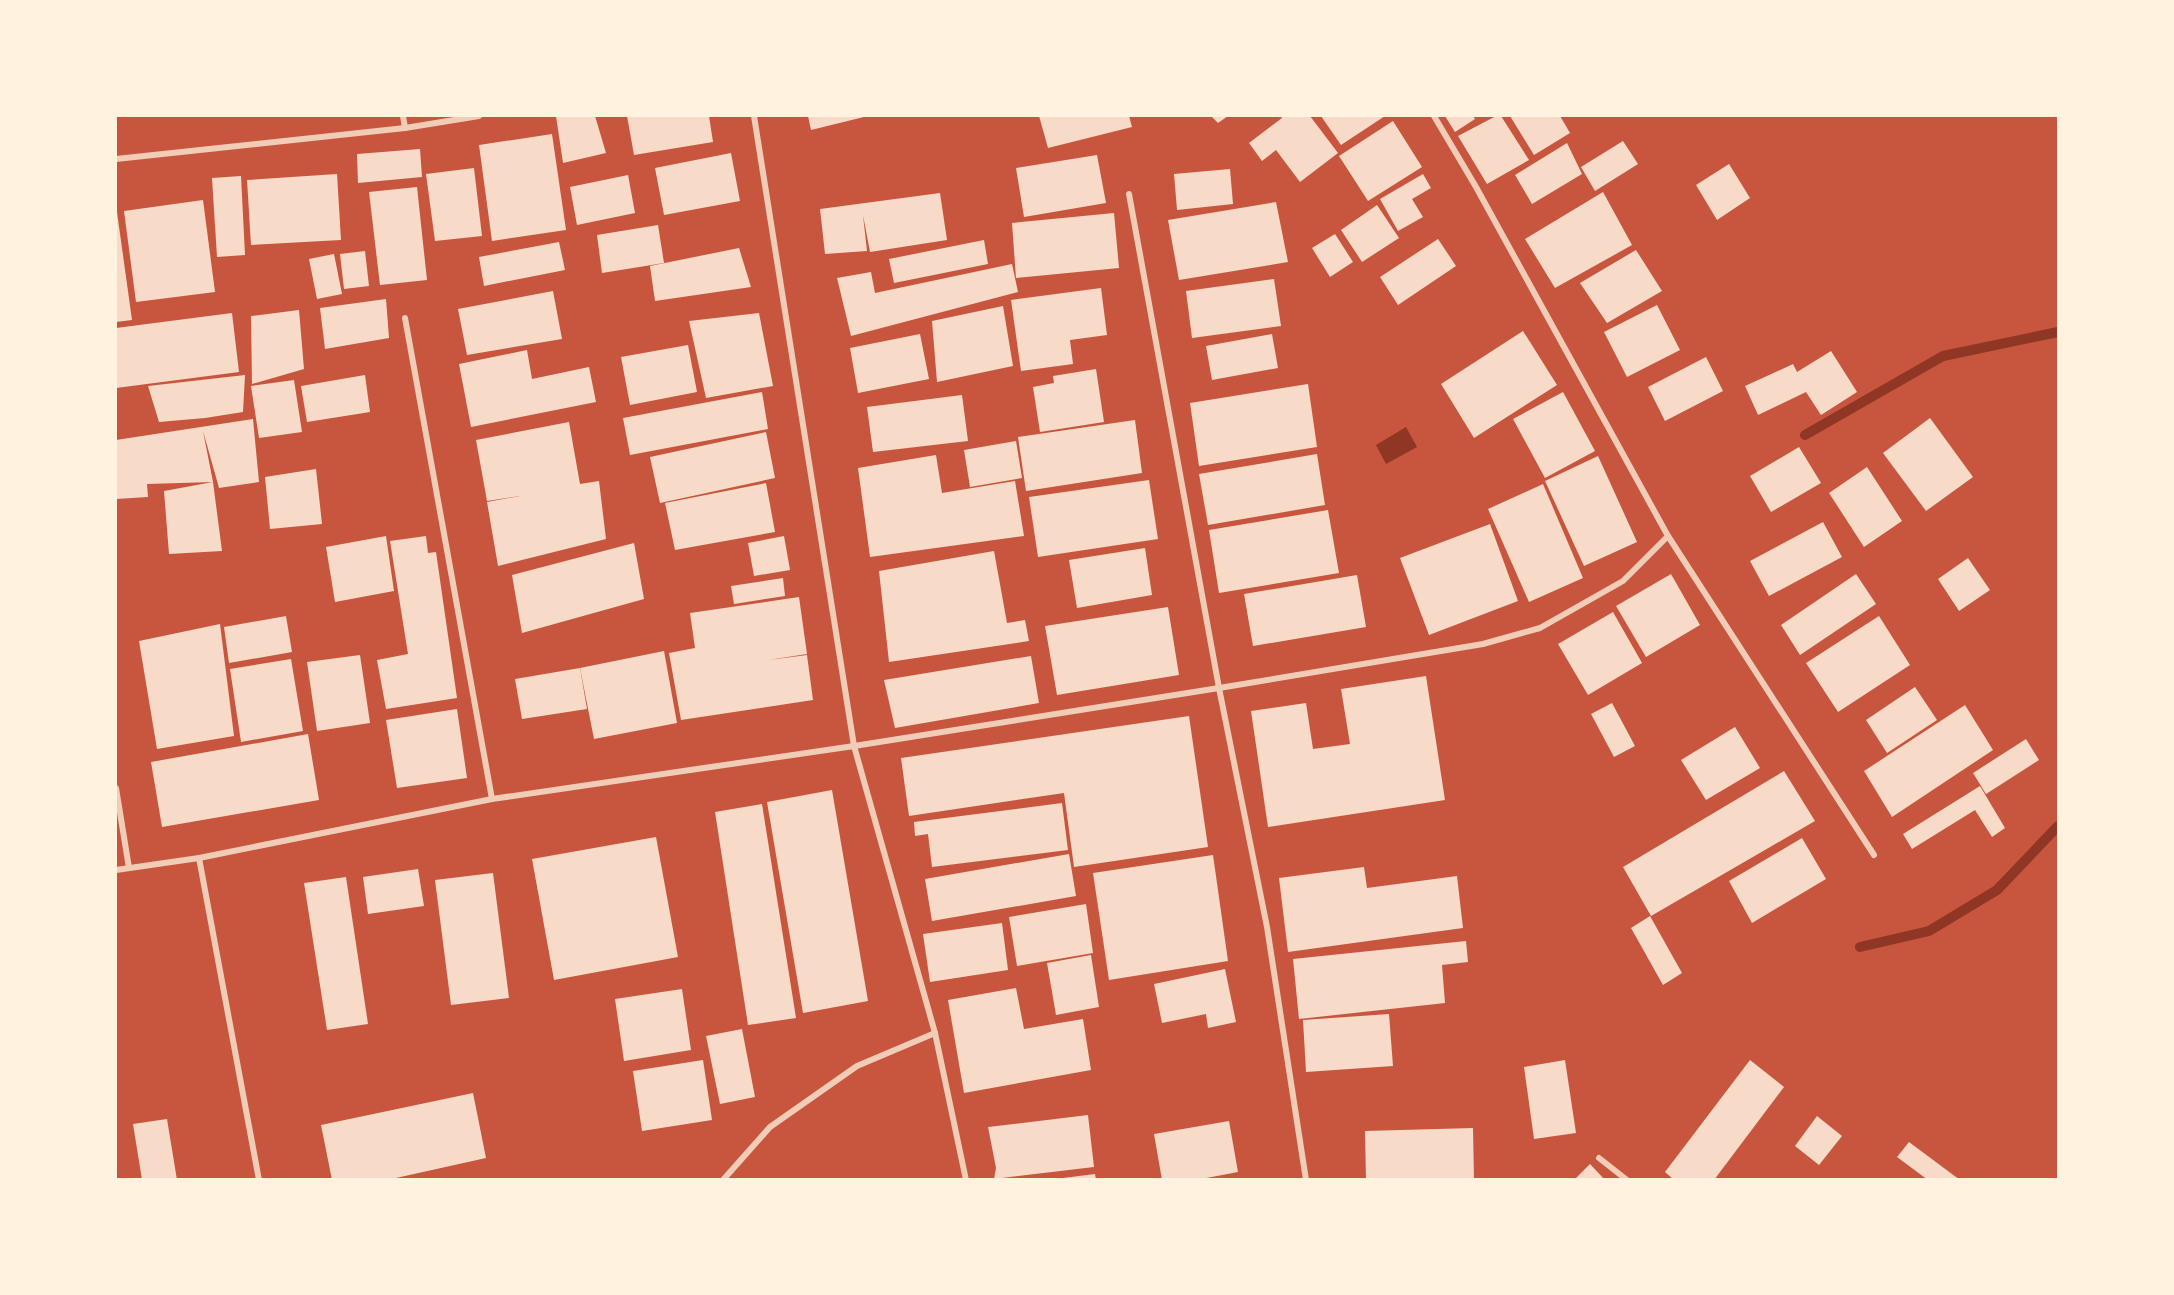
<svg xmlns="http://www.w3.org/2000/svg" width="2174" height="1295" font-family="'Public Sans',sans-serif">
	<rect width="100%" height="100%" fill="#c8553d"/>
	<polygon fill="#8f3625" points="1406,427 1417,447 1386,464 1376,445"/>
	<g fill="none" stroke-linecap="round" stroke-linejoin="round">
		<g stroke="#8f3625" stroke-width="10">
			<polyline points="1805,435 1943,356 2058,332"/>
			<polyline points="1860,947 1929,931 1997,890 2058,826"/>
		</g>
	</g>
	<g fill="#f7dbc8">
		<polygon points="556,116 595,116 606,153 563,163"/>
		<polygon points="627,116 709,116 713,142 634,155"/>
		<polygon points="808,116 868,116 811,130"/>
		<polygon points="1039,116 1129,116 1132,127 1048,148"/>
		<polygon points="1211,116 1228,116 1218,123"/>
		<polygon points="1280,116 1310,116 1338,153 1300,182 1276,150 1262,161 1249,143 1282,118"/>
		<polygon points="1321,116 1385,116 1341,145"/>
		<polygon points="1445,116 1473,116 1475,119 1455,132"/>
		<polygon points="1496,116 1501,116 1529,160 1487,184 1458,136"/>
		<polygon points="1510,116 1560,116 1570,133 1534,155"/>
		<polygon points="1393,121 1422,167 1368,201 1339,156"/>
		<polygon points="552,134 566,230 492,241 479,145"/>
		<polygon points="1623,141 1638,164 1595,191 1581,167"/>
		<polygon points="1567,143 1582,174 1532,204 1515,175"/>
		<polygon points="420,149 422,177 358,183 357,154"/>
		<polygon points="731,153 740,201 664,215 655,168"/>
		<polygon points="1097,155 1106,203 1024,217 1016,168"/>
		<polygon points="1729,164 1750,198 1717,220 1696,185"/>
		<polygon points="474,168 482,236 435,241 426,174"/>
		<polygon points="1230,169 1233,204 1177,210 1174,174"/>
		<polygon points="337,174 341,240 251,245 247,180"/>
		<polygon points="1423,174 1431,188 1412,199 1423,217 1398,231 1380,199"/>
		<polygon points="628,175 635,213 577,225 570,187"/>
		<polygon points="241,176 245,255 217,257 212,178"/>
		<polygon points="417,187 427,280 380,285 369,192"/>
		<polygon points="1603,192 1632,245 1555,288 1525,239"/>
		<polygon points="940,193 947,240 870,252 863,215 867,251 825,254 820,209"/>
		<polygon points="203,200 215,292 136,302 124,211"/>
		<polygon points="1276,202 1288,262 1179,280 1168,220"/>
		<polygon points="116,205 132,320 116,322"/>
		<polygon points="1377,205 1399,238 1362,262 1341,230"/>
		<polygon points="1114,213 1119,268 1016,278 1012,223"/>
		<polygon points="658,225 664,263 602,273 597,235"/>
		<polygon points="1335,234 1353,262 1330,277 1312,248"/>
		<polygon points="1438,239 1456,266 1398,305 1380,277"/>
		<polygon points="984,240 988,264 894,283 889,259"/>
		<polygon points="559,242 565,270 484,286 479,257"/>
		<polygon points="739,248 751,287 655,301 650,266"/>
		<polygon points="1636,250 1662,291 1607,323 1580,283"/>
		<polygon points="365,251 369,286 344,289 340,254"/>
		<polygon points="334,254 342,294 317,299 309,259"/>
		<polygon points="1012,264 1018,292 851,336 837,278 871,272 875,293"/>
		<polygon points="1274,279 1281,326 1192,338 1186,291"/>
		<polygon points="1101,288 1107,335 1070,340 1073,364 1021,371 1011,300"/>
		<polygon points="553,291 562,339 467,355 458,309"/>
		<polygon points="386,299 389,338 325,349 320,308"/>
		<polygon points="1657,305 1680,350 1627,377 1604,332"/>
		<polygon points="1003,306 1013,366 937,382 932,321"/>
		<polygon points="299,310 304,369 252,384 251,316"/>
		<polygon points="232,313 239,372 116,388 116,328"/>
		<polygon points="759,313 773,386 706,398 689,321"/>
		<polygon points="1523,331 1557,385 1474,438 1441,384"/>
		<polygon points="920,334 929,379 858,393 850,348"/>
		<polygon points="1272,334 1278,368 1212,380 1206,346"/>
		<polygon points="688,345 697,392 630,405 621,357"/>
		<polygon points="527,350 532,379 589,367 596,402 471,427 459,364"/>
		<polygon points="1831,351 1857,392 1821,415 1806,392 1758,415 1745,386 1793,364 1797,372"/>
		<polygon points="1706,357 1723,391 1665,421 1648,387"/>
		<polygon points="1096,369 1104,422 1040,432 1033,387 1054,383 1053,376"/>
		<polygon points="245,375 243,412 205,418 159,422 148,386"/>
		<polygon points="365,375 370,412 307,422 301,386"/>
		<polygon points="294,380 302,432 259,438 251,386"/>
		<polygon points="1308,384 1317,447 1199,466 1190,403"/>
		<polygon points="762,392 768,429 630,455 623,418"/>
		<polygon points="1563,392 1595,451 1545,478 1513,419"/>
		<polygon points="962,395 968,441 873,452 867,407"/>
		<polygon points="1930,418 1973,477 1926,511 1883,453"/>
		<polygon points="253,419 259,482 219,488 203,431 213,482 222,551 169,554 164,491 213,482 147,484 148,497 116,499 116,440"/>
		<polygon points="1135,420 1142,473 1026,491 1018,437"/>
		<polygon points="569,422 580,484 599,481 606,539 498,566 487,502 520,496 487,501 476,440"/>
		<polygon points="766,432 775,478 660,503 650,457"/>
		<polygon points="1016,441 1022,478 970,487 964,450"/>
		<polygon points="1799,447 1821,483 1771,512 1750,476"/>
		<polygon points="1317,454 1325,505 1208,525 1199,474"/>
		<polygon points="936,455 942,493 1015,481 1024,536 870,557 858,468"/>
		<polygon points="1598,456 1637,542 1584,566 1545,481"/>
		<polygon points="1867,467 1902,521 1864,547 1829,493"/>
		<polygon points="316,469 322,524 270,529 265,477"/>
		<polygon points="1149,480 1158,539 1038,557 1029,497"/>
		<polygon points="766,483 775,532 675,550 665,503"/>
		<polygon points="1543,484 1583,578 1529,602 1488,509"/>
		<polygon points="1328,510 1339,573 1219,593 1209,530"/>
		<polygon points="1823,522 1842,557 1769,596 1750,561"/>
		<polygon points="1490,524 1518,601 1429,635 1400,558"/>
		<polygon points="386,536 394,591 335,602 326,547"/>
		<polygon points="426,536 428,553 436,552 457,698 386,709 377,660 408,654 390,541"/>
		<polygon points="784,536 790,570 754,576 748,543"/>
		<polygon points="634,543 644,599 522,633 512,575"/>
		<polygon points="1145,548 1152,595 1077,608 1069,560"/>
		<polygon points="994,551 1007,623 1025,620 1029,641 889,662 879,571"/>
		<polygon points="1968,558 1990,590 1959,611 1938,579"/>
		<polygon points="1671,574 1700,625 1646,657 1616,606"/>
		<polygon points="1856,574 1876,604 1800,655 1781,625"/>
		<polygon points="1357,575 1366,627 1253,646 1244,594"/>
		<polygon points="783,578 785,596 734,604 731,586"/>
		<polygon points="799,597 807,654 768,660 807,655 813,700 681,720 669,653 695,648 690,613"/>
		<polygon points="1168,607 1179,675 1057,695 1045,626"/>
		<polygon points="1613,612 1642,663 1588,695 1558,644"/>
		<polygon points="286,616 292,652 229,663 224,627"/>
		<polygon points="1879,616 1910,665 1838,712 1806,663"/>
		<polygon points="220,624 234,736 157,749 139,641"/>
		<polygon points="664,651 677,723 594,739 580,668"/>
		<polygon points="360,655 370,723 317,731 307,662"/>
		<polygon points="1031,656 1039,703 895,728 884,680"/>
		<polygon points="291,659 303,731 241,742 230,669"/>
		<polygon points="580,668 587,709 522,719 515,679"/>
		<polygon points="1426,676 1445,800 1268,827 1251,711 1306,703 1313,749 1350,744 1341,689"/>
		<polygon points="1915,687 1937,720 1887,753 1866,720"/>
		<polygon points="1612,703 1635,746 1614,757 1591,714"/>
		<polygon points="1965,705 1993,750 1892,817 1864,771"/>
		<polygon points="457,709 467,778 397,788 386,720"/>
		<polygon points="1189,716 1208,847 1074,867 1064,793 909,816 901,758"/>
		<polygon points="1735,727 1760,768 1706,800 1681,760"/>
		<polygon points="308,734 319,800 162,827 151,762"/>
		<polygon points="2026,739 2039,760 1986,794 1973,773"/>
		<polygon points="1784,771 1815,821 1651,916 1623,867"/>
		<polygon points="1980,786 2005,828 1992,837 1975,810 1912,849 1903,834"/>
		<polygon points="832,790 868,1001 803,1013 767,802"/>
		<polygon points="1062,803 1068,850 932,867 928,834 915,836 914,822"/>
		<polygon points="762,804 796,1018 748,1025 715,812"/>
		<polygon points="656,837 678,957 554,980 532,859"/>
		<polygon points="1802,838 1826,879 1752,923 1729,881"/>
		<polygon points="1069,854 1076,896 932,921 925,879"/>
		<polygon points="1213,855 1228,961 1109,980 1093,873"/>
		<polygon points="1364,867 1367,888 1457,876 1463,928 1288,952 1279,878"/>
		<polygon points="418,869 424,906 368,914 363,877"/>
		<polygon points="493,873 509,998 451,1005 435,880"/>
		<polygon points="346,877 368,1024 327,1030 304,883"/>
		<polygon points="1086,904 1093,953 1017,966 1009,917"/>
		<polygon points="1650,916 1682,973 1663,985 1631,928"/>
		<polygon points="1002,923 1008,970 930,982 923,934"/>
		<polygon points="1466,941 1468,962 1442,965 1445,1003 1299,1019 1293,959"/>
		<polygon points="1091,955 1099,1007 1056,1015 1047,963"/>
		<polygon points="1225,969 1236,1022 1208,1028 1206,1014 1162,1023 1154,984"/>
		<polygon points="1016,988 1024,1029 1083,1019 1091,1070 964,1093 948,1000"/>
		<polygon points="682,989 691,1050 624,1061 615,999"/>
		<polygon points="1389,1014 1393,1066 1306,1072 1303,1020"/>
		<polygon points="742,1029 755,1097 720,1104 706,1036"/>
		<polygon points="703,1060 712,1120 642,1131 633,1071"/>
		<polygon points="1565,1060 1576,1133 1534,1139 1524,1067"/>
		<polygon points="1750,1060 1784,1087 1714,1180 1674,1180 1665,1172"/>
		<polygon points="473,1093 486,1158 387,1180 332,1180 321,1125"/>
		<polygon points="1088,1115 1094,1167 994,1179 996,1168 988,1127"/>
		<polygon points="1817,1116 1842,1136 1819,1165 1795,1146"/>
		<polygon points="167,1119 177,1180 142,1180 133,1124"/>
		<polygon points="1229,1121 1238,1172 1196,1180 1162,1180 1154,1134"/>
		<polygon points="1473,1128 1474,1180 1366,1180 1365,1131"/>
		<polygon points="1909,1142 1960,1180 1928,1180 1897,1157"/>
		<polygon points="1590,1164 1605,1180 1574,1180"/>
		<polygon points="1095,1174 1096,1180 1063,1180 1063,1178"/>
	</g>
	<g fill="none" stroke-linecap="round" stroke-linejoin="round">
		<g stroke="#f1ccb7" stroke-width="6">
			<polyline points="403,116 405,128"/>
			<polyline points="754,116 854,746 935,1033 966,1180"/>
			<polyline points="1434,116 1476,187 1668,536 1874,855"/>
			<polyline points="116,159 405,128 479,116"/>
			<polyline points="1129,194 1219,688 1267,927 1306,1180"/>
			<polyline points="405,318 492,799"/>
			<polyline points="116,788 129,868"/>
			<polyline points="199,858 259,1180"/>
			<polyline points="116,870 199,858 492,799 854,746 1219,688 1483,644 1540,628 1623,581 1668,536"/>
			<polyline points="1599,1158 1627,1180"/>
			<polyline points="723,1180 770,1127 857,1066 935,1033"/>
		</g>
	</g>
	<rect width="2174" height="1295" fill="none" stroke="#fff3e0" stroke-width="234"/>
</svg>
